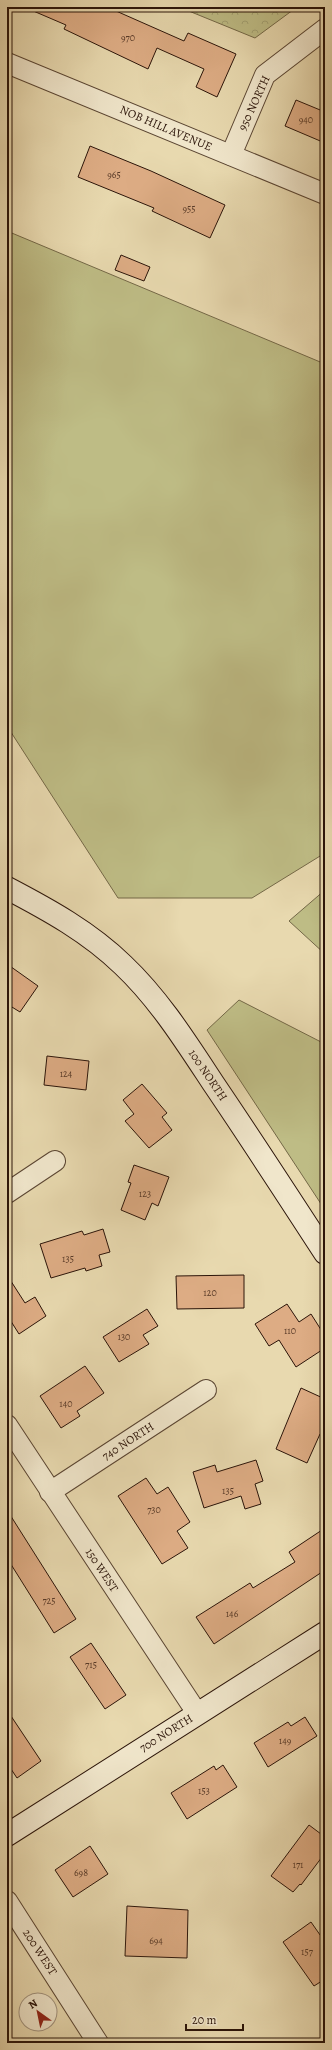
<svg xmlns="http://www.w3.org/2000/svg" width="332" height="2050" font-family="Alegreya,serif">
	<defs>
		<pattern id="park-crowns" width="20" height="18" patternUnits="userSpaceOnUse"><rect width="20" height="18" fill="#bebc85"/><path d="M2 6a3 3 0 1 1 6 0M12 15a3 3 0 1 1 6 0" fill="none" stroke="#a3a172"/></pattern>
	</defs>
	<rect width="100%" height="100%" fill="#e8d9af"/>
	<filter id="stains"><feTurbulence type="fractalNoise" baseFrequency=".005" numOctaves="4"/><feColorMatrix values="0 0 0 0 .2 0 0 0 0 .09 0 0 0 0 .02 0 0 0 .5 -.17"/></filter>
	<radialGradient id="worn" r=".72"><stop offset=".6" stop-color="#630" stop-opacity="0"/><stop offset="1" stop-color="#630" stop-opacity=".3"/></radialGradient>
	<g fill="#bebc85" stroke="#746847">
		<polygon points="7,231 325,364 325,853 252,898 118,898 7,726"/>
		<polygon points="325,890 325,954 289,921"/>
		<polygon points="239,1000 325,1044 325,1210 207,1030"/>
	</g>
	<polygon fill="url(#park-crowns)" stroke="#746847" points="179,7 297,7 255,38"/>
	<g fill="#ddac84" stroke="#2b1409">
		<polygon points="24,7 107,7 184,41 188,33 236,54 217,97 196,87 204,69 157,48 148,69 64,29 66,25"/>
		<polygon points="296,100 325,112 325,143 285,126"/>
		<polygon points="90,146 151,171 225,205 210,238 152,211 154,208 78,177"/>
		<polygon points="121,255 150,267 144,281 115,270"/>
		<polygon points="7,964 38,986 20,1012 7,1004"/>
		<polygon points="47,1056 89,1061 86,1090 44,1085"/>
		<polygon points="142,1084 167,1113 162,1117 172,1130 149,1148 125,1121 134,1114 123,1100"/>
		<polygon points="134,1165 169,1177 158,1206 152,1203 145,1220 121,1210 131,1183 128,1182"/>
		<polygon points="103,1229 110,1252 99,1255 102,1266 86,1271 85,1268 51,1278 40,1244 82,1231 84,1235"/>
		<polygon points="7,1275 25,1303 35,1297 46,1316 19,1334 7,1315"/>
		<polygon points="244,1275 244,1308 177,1309 176,1276"/>
		<polygon points="287,1304 299,1322 311,1314 325,1336 325,1348 296,1367 279,1340 269,1346 255,1324"/>
		<polygon points="147,1309 158,1326 143,1335 149,1344 119,1362 103,1337"/>
		<polygon points="85,1366 104,1393 77,1411 80,1416 61,1428 40,1396"/>
		<polygon points="301,1388 325,1399 325,1436 320,1434 307,1463 276,1449"/>
		<polygon points="256,1460 263,1481 255,1484 261,1504 245,1509 241,1496 204,1508 193,1472 215,1465 217,1472"/>
		<polygon points="146,1478 157,1494 168,1487 190,1522 177,1531 188,1548 162,1564 118,1496"/>
		<polygon points="7,1510 76,1619 54,1633 7,1558"/>
		<polygon points="325,1528 325,1570 214,1644 196,1617 250,1583 253,1588 295,1562 289,1552"/>
		<polygon points="91,1643 126,1695 105,1709 70,1657"/>
		<polygon points="7,1710 41,1761 17,1778 7,1763"/>
		<polygon points="305,1717 317,1736 268,1767 254,1743 288,1722 291,1726"/>
		<polygon points="223,1765 237,1787 187,1819 171,1793 214,1766 216,1770"/>
		<polygon points="309,1825 325,1837 325,1853 301,1885 300,1884 293,1892 271,1876"/>
		<polygon points="90,1846 108,1874 73,1897 55,1870"/>
		<polygon points="127,1906 188,1910 187,1958 125,1956"/>
		<polygon points="311,1922 325,1942 325,1979 314,1986 283,1942"/>
	</g>
	<g fill="none" stroke-linecap="round" stroke-linejoin="round">
		<g stroke="#5a4532" stroke-width="22">
			<g id="street">
				<polyline points="7,63 325,194"/>
				<polyline points="231,155 265,75 325,29"/>
				<polyline points="7,1193 55,1161"/>
				<polyline points="7,1425 197,1713"/>
				<polyline points="50,1492 206,1390"/>
				<polyline points="7,1901 98,2043"/>
			</g>
		</g>
		<g stroke="#2b1409" stroke-width="24">
			<g id="secondary">
				<path d="M7,888C49,910 89,932 123,965C159,999 186,1042 213,1083C251,1139 288,1196 325,1253"/>
				<polyline points="7,1835 325,1633"/>
			</g>
		</g>
		<use href="#street" stroke="#f0e6cb" stroke-width="20"/>
		<use href="#secondary" stroke="#f0e6cb" stroke-width="22"/>
	</g>
	<g text-anchor="middle" dominant-baseline="central" stroke-width="3" stroke-linejoin="round" paint-order="stroke">
		<g font-size="10" fill="#583a28">
			<text x="128" y="37">970</text>
			<text x="306" y="119">940</text>
			<text x="114" y="174">965</text>
			<text x="189" y="208">955</text>
			<text x="66" y="1073">124</text>
			<text x="145" y="1193">123</text>
			<text x="68" y="1258">135</text>
			<text x="210" y="1292">120</text>
			<text x="290" y="1330">110</text>
			<text x="124" y="1336">130</text>
			<text x="66" y="1403">140</text>
			<text x="228" y="1490">135</text>
			<text x="154" y="1509">730</text>
			<text x="49" y="1600">725</text>
			<text x="232" y="1613">146</text>
			<text x="91" y="1664">715</text>
			<text x="285" y="1740">149</text>
			<text x="204" y="1790">153</text>
			<text x="298" y="1864">171</text>
			<text x="81" y="1872">698</text>
			<text x="156" y="1940">694</text>
			<text x="307" y="1951">157</text>
		</g>
		<g font-size="12" fill="#2b1409" stroke="#f0e6cb">
			<text transform="translate(254 103) rotate(-65)">950 NORTH</text>
			<text transform="translate(166 128) rotate(23)">NOB HILL AVENUE</text>
			<text transform="translate(208 1075) rotate(56)">100 NORTH</text>
			<text transform="translate(128 1441) rotate(-33)">740 NORTH</text>
			<text transform="translate(102 1570) rotate(57)">150 WEST</text>
			<text transform="translate(166 1733) rotate(-32)">700 NORTH</text>
			<text transform="translate(40 1952) rotate(57)">200 WEST</text>
		</g>
	</g>
	<rect width="332" height="2050" fill="none" stroke="#e8d9af" stroke-width="24"/>
	<rect x="8" y="8" width="316" height="2034" fill="none" stroke="#2b1409" stroke-width="2"/>
	<rect x="12" y="12" width="308" height="2026" fill="none" stroke="#2b1409"/>
	<g transform="translate(38 2012) rotate(327)"><circle r="19" fill="#f0e6cb" stroke="#a1927d"/>
	<path d="M0-3L7 15L0 10L-7 15Z" fill="#8f2418"/>
	<text y="-6" font-size="11" font-weight="bold" text-anchor="middle" fill="#2b1409">N</text>
	</g>
	<path d="M186 2024v6h57v-6" fill="none" stroke="#2b1409" stroke-width="2"/>
	<text x="192" y="2024" font-size="12" fill="#2b1409" stroke="#f0e6cb" stroke-width="3" paint-order="stroke">20 m</text>
	<rect width="100%" height="100%" filter="url(#stains)"/>
	<rect width="100%" height="100%" fill="url(#worn)"/>
</svg>
